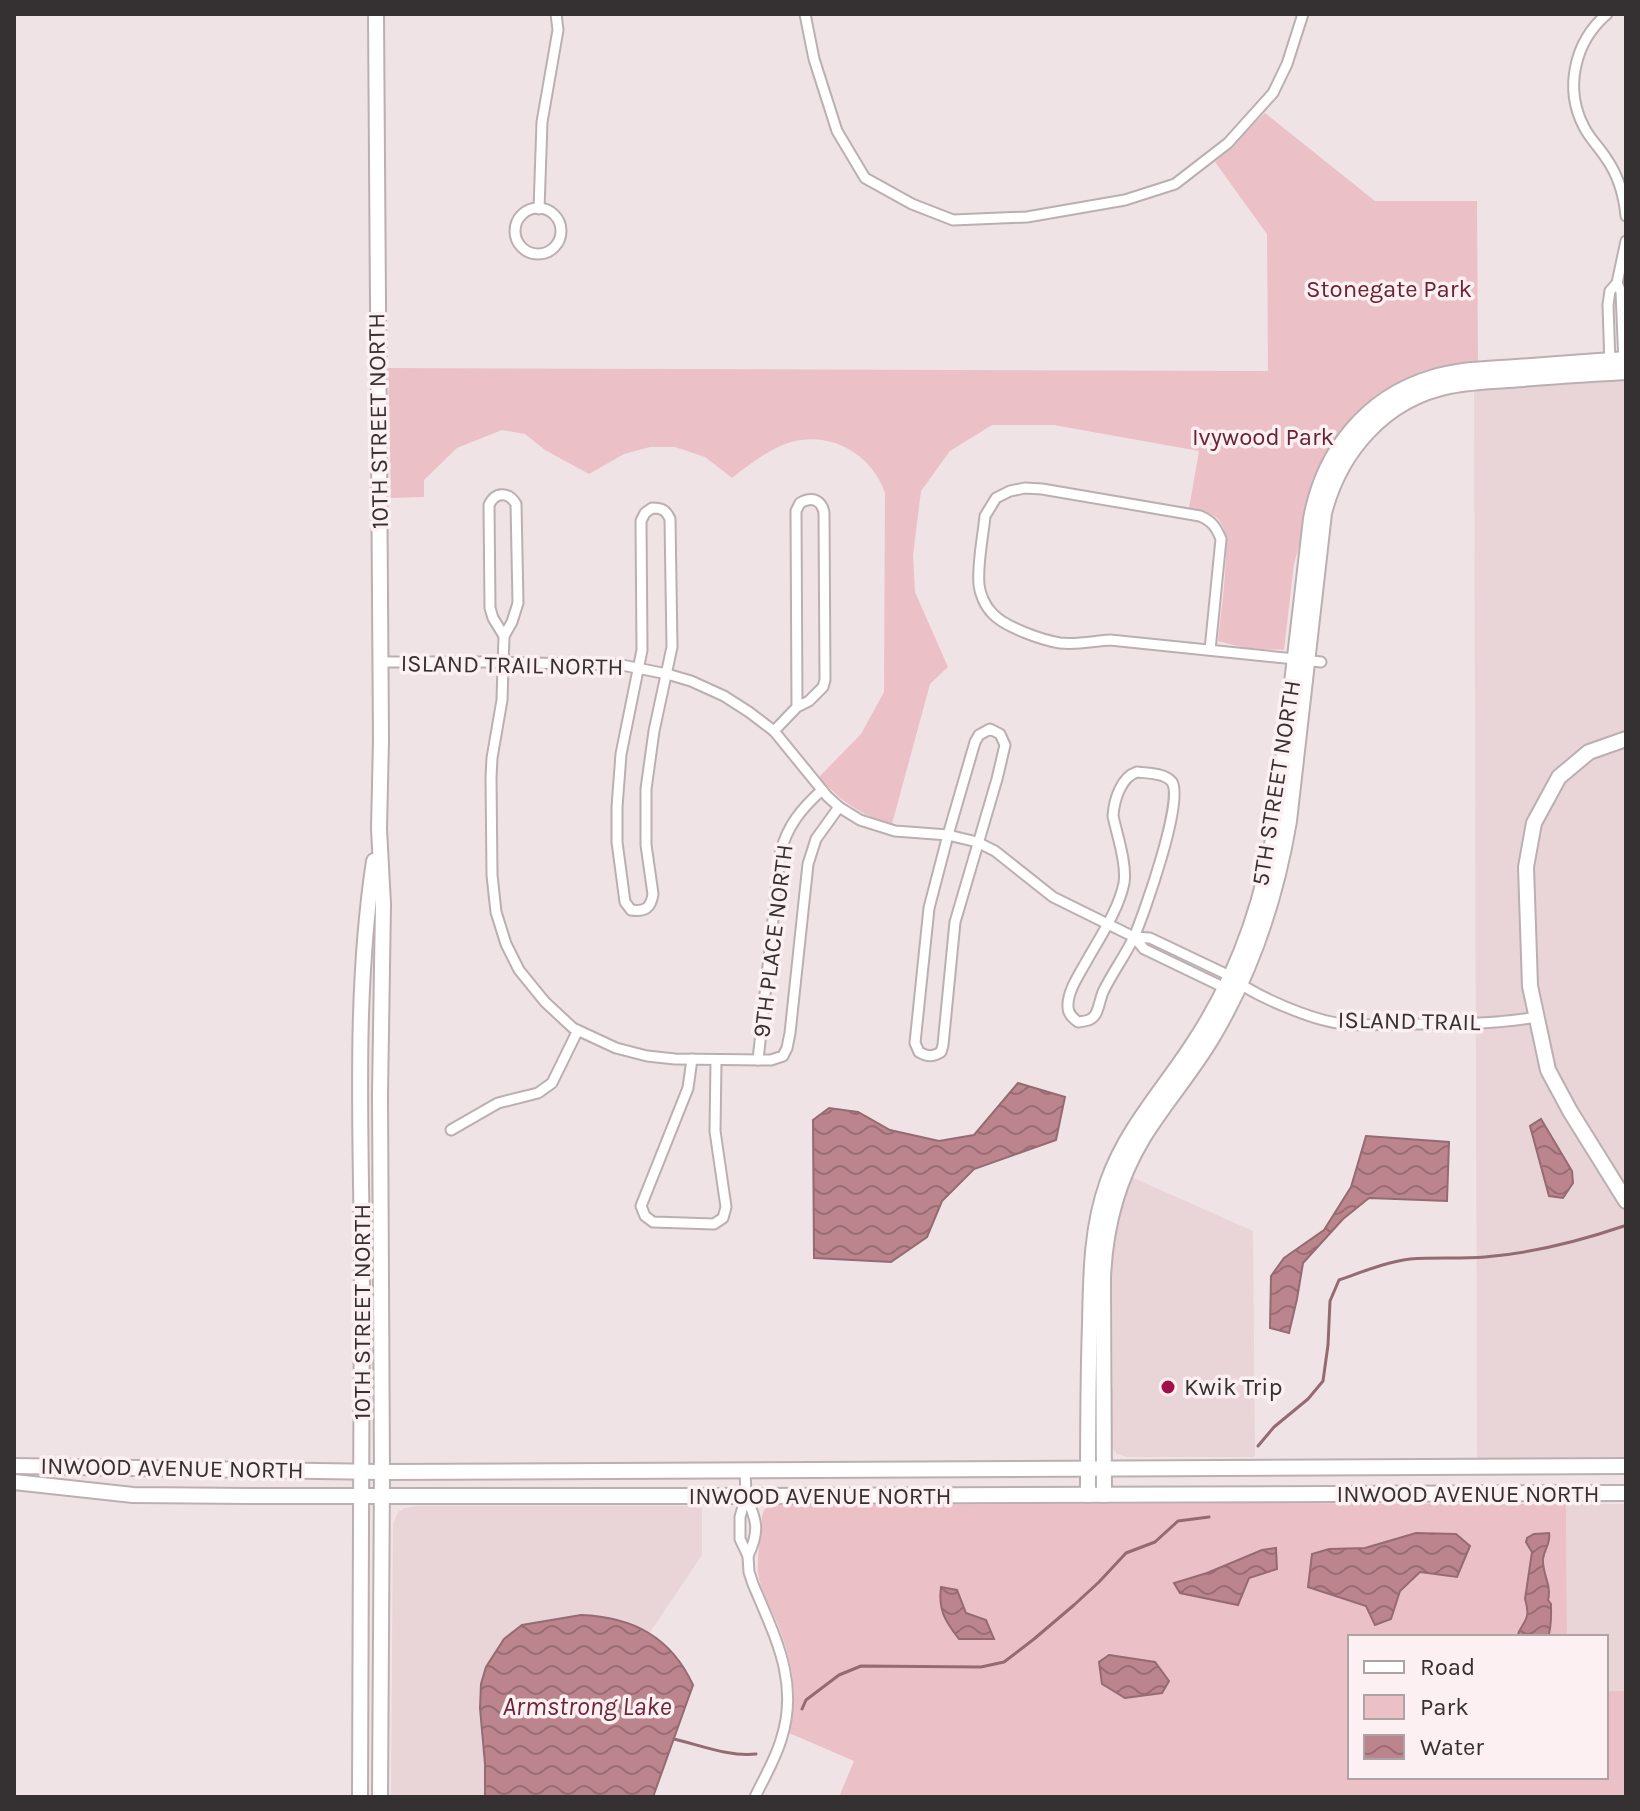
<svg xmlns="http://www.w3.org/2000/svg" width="1640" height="1811" font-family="Karla,sans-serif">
	<defs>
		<pattern id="water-waves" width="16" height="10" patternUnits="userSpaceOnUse" patternTransform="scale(2)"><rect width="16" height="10" fill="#bc848d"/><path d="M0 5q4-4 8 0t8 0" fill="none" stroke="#9a6c74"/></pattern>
	</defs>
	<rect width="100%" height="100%" fill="#f0e3e5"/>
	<g fill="#e9d4d7">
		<polygon points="1626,377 1626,1458 1477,1459 1474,387"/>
		<polygon points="1129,1176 1253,1231 1255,1457 1127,1457 1117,1454 1110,1445 1108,1411 1113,1387 1112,1260 1115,1235"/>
		<polygon points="1566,1504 1626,1504 1626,1691 1606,1691 1606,1637 1567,1637"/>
		<polygon points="417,1506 702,1506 702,1555 539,1797 391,1797 393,1524 398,1512 405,1508"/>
	</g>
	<g fill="#ecc0c7">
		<path d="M1265,113L1375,201H1477L1478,365L1433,372L1321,468L1294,564L1284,650L1245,648L1218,641C1220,618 1232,542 1222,525C1216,512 1201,511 1189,508L1199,451L1054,425H992L950,451L921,491L913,555L915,592L948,667L930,684L892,824C862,816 840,801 819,777L861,734L884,692L885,493C872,454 831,431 791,442C769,449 750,464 732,478L705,457L675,447H650L624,454L589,474L545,450L525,434L502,430L457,448L424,480V497L391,498L388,368L1268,371L1267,234L1215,162Z"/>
		<path d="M1235,1503L1566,1504L1567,1637H1350V1777H1606V1691H1626V1797H839L854,1761L789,1733C799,1689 792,1659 775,1618C769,1605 762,1592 759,1578C755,1561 762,1535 762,1516L764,1510L770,1505Z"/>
	</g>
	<g fill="url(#water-waves)" stroke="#946b71" stroke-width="2">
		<polygon points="1018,1083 1065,1097 1056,1140 974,1169 942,1201 927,1237 891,1262 814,1258 813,1120 829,1108 858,1112 890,1130 939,1141 974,1135"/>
		<polygon points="1541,1119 1572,1171 1573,1183 1563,1198 1549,1196 1530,1126"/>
		<polygon points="1366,1136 1449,1142 1447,1201 1369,1198 1343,1219 1303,1263 1297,1299 1289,1333 1270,1328 1271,1276 1284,1258 1324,1230 1351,1187"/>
		<polygon points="1416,1533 1456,1534 1470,1546 1457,1577 1420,1572 1400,1591 1391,1619 1375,1625 1366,1606 1308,1587 1312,1554 1329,1549 1365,1548"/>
		<path d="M1549,1533C1551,1544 1544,1549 1543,1559C1542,1574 1552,1585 1548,1600L1551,1604C1551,1615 1552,1626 1548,1637H1517C1522,1620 1532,1622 1525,1599L1532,1552L1526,1542L1527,1538L1534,1534Z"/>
		<polygon points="1276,1548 1277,1569 1249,1578 1238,1605 1180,1593 1174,1583 1207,1573 1262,1550"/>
		<path d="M941,1587L957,1590L966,1613L986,1620L994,1639H959C945,1621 938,1610 941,1587Z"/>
		<path d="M581,1615C633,1617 671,1637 693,1685L653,1797H485V1764L480,1708L481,1684L486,1667L504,1639L522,1625Z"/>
		<polygon points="1109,1655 1155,1662 1169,1681 1162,1693 1125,1698 1102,1684 1099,1662"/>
	</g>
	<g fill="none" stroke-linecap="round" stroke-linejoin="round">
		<g stroke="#946b71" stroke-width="3">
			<path d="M1258,1446L1274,1427L1308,1399L1323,1381L1328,1345L1330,1301L1339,1280C1362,1272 1386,1262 1410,1259C1435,1257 1460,1259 1485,1257C1532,1253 1580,1241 1624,1226"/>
			<polyline points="802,1709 806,1700 839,1675 861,1666 981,1667 1004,1662 1034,1639 1074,1605 1099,1582 1126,1553 1155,1542 1178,1521 1209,1517"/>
			<path d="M674,1739C700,1745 729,1757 756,1754"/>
		</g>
		<g stroke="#bbafb1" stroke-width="13">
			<g id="street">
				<polyline points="805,14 814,59 837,131 865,178 912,204 953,220 1027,217 1125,200 1175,184 1228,143 1273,93 1287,64 1303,14"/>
				<path d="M1607,14C1574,42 1564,89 1584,127C1590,139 1599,147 1606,158C1618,175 1624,195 1626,216"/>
				<circle cx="538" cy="231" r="23"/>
				<polyline points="539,209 542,122 558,30 556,14"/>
				<polyline points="1617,283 1621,292 1624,363"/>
				<polyline points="1610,365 1608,305 1610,291 1617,283 1626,241"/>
				<path d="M652,508C662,508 666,510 670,519L672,647L654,731L646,789V845L653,894C651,908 645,912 631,910L625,902L617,842V807L621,754L642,650L641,521L645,513Z"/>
				<path d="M504,636L493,618L490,608L489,505C495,492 508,491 516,504L518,603L512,622L504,636L502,700L492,758L491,777L492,875L496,912L506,944L519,970L545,1002L573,1028L616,1048L647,1056L675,1059L771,1060L783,1056L787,1048L790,1033L808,864L816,839L839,807"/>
				<path d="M1210,650L1221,539C1216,527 1212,521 1200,516L1042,489L1025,488L1010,491L996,498L985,516C983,537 977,564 979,585C980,594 985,606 992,613C1004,627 1042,640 1060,643C1077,645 1094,641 1110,640L1295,659L1321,662"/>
				<polyline points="380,662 483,662 622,665 667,674 691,681 724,696 749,712 774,731 827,796 839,807 860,820 895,831 948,835 977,842 995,851 1053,897 1134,937 1144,949 1225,988 1229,987"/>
				<path d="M990,729L1000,734L1005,745L997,779L955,922L943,1045L941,1052C932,1057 928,1057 919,1052L915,1043L929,908L948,835L975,742L979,735Z"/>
				<path d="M774,731L797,707L809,701L823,687L825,680L824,513C822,500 812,496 800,503L796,511L797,707"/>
				<path d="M1137,772C1147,773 1165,773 1172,782C1184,801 1144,914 1134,937C1125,956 1112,973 1103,992C1100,999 1099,1009 1095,1015C1091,1021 1085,1021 1078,1022C1073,1018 1068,1014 1068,1007C1067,992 1079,975 1086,962C1099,939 1119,909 1124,883C1127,864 1117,835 1113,816C1114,800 1121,777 1137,772Z"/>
				<path d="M1134,937L1150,938L1230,976C1253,996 1314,1021 1344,1024C1362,1026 1382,1024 1400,1024C1446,1024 1491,1025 1537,1017"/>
				<polyline points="692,1059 688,1088 641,1206 645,1216 653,1222 714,1224 723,1218 726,1207 715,1131 716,1061"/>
				<path d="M758,1060L780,854C787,826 801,809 822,790"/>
				<polyline points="451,1130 498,1103 538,1093 552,1083 577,1032"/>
				<path d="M745,1470L746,1496L740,1517V1539L748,1556L749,1572L753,1584C775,1637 800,1682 781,1740C775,1760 764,1778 755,1797"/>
				<path d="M746,1496C757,1520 760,1531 748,1556"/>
			</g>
		</g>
		<g stroke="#bbafb1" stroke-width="18">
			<g id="secondary">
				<polyline points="376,14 381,740 379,829 383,904 380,1094 382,1472 380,1797"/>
				<polyline points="1626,739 1589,752 1559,777 1534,823 1526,867 1530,986 1548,1070 1570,1111 1626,1201"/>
				<polyline points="14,1466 382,1472 1626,1466"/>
				<polyline points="14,1482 133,1495 250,1496 746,1496 1626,1493"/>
				<path d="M1088,1495C1088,1438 1088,1381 1090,1325C1091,1275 1091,1228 1108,1181C1126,1130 1162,1091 1191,1047C1236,980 1264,901 1276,821L1311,519C1323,453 1365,398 1431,378C1458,369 1487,369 1516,367C1553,364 1589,362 1626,359"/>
				<path d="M1104,1495L1103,1278C1105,1228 1117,1181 1143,1138C1164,1104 1191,1073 1212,1038C1252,971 1276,898 1289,821L1324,513C1340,451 1385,399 1450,386C1473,381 1498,381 1522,379C1557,376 1591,374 1626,372"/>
				<path d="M360,1797C360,1618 362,1438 362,1259C361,1126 354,993 374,861"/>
			</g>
		</g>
		<use href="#street" stroke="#fff" stroke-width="9"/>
		<use href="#secondary" stroke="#fff" stroke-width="14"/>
	</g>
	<circle fill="#a50f48" stroke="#fdf0f2" stroke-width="3" cx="1168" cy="1387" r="8"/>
	<g text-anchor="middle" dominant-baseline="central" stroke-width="7" stroke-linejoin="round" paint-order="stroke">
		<g font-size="24" fill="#692335" stroke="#fdf0f2">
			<text x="1389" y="289">Stonegate Park</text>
			<text x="1263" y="437">Ivywood Park</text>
		</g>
		<g font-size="24" fill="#353031" stroke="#fdf0f2">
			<text transform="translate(378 421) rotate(-91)">10TH STREET NORTH</text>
			<text transform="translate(512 665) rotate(1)">ISLAND TRAIL NORTH</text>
			<text transform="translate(1276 783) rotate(-81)">5TH STREET NORTH</text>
			<text transform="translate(773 941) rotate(-83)">9TH PLACE NORTH</text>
			<text transform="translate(1409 1021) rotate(1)">ISLAND TRAIL</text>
			<text transform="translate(362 1312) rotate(-90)">10TH STREET NORTH</text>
			<text transform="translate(172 1468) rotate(1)">INWOOD AVENUE NORTH</text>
			<text x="1468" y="1494">INWOOD AVENUE NORTH</text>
			<text x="820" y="1496">INWOOD AVENUE NORTH</text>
		</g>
		<g font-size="24" fill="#353031" stroke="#fdf0f2" text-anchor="start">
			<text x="1184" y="1387">Kwik Trip</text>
		</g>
		<g font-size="26" font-style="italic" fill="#6c2638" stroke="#fdf0f2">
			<text x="587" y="1706">Armstrong Lake</text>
		</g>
	</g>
	<rect width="1640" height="1811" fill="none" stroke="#353031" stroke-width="32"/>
	<rect x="1348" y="1635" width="260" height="144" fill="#fdf0f2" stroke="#ada3a5" stroke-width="2"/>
	<rect x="1364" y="1661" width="40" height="12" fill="#ffffff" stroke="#ada3a5" stroke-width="2"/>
	<text x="1420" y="1675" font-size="24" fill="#353031">Road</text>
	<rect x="1364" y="1695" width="40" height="24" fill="#ecc0c7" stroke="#ada3a5" stroke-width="2"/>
	<text x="1420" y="1715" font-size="24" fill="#353031">Park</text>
	<rect x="1364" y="1735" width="40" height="24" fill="url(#water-waves)" stroke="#ada3a5" stroke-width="2"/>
	<text x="1420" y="1755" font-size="24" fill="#353031">Water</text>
</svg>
